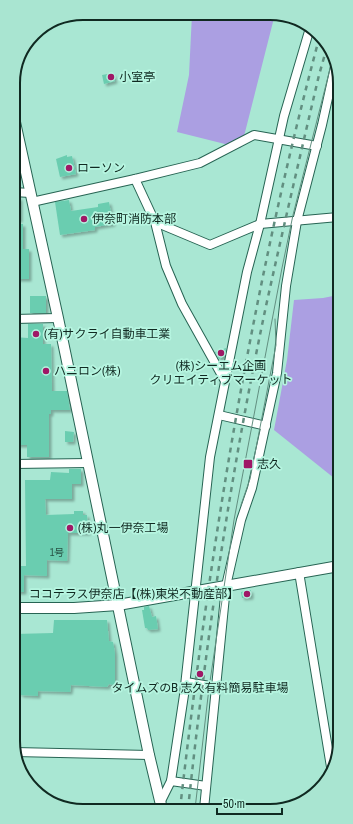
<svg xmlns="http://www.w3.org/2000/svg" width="353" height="824" font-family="'Archivo Narrow','Noto Sans JP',sans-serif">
	<defs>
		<filter id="shadow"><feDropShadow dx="2.5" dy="2.5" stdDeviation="1" flood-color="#0004"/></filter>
	</defs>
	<rect width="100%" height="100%" fill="#a9e7d3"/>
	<g fill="#ab9fe2">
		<polygon points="192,14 275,14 241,148 177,132 189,75"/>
		<polygon points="338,295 339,482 274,430 287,360 294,300 323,298"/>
	</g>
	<g fill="#6bcdb0" filter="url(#shadow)">
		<polygon points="113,73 115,81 104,84 102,75"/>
		<polygon points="67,155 67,157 72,156 76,174 60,177 56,159"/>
		<polygon points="14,197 20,198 20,220 14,220"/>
		<polygon points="69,200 71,211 98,207 98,204 109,202 113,224 95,227 95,230 60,235 55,202"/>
		<polygon points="14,224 23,224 23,249 29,249 29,279 14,279"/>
		<rect x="30" y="296" width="16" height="17"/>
		<polygon points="28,324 43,324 43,344 51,344 52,391 67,391 70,410 51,410 51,414 49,414 49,457 27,457 27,445 14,445 14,337 28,338"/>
		<polygon points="226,348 225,355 219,359 215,352"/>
		<polygon points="65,431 74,432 73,442 65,442"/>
		<polygon points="69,469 81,469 81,484 72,484 72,499 45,499 46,515 74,514 74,511 83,511 83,515 87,515 88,533 68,533 67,561 47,560 47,576 24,575 24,592 15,592 15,566 26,566 25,480 50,480 51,472 69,473"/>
		<polygon points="251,590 251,597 242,598 241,592"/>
		<polygon points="149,606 152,617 156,616 158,629 148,630 147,628 145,628 142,610 144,610 144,607"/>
		<polygon points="54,620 107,620 109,641 113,642 115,653 115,685 109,684 107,687 71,685 70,692 38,691 38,696 21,695 20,693 15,693 15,634 53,633"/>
	</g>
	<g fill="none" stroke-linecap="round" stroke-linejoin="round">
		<g stroke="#276453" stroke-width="10">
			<g id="minor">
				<polyline points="135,179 155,222 210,245 260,224 338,217"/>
				<polyline points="14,192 30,193"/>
				<polyline points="32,202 135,179 200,163 254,135 317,146"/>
				<polyline points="155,222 166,266 182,304 225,381"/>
				<polyline points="14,319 58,318"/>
				<polyline points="219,415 266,426"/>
				<polyline points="14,464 88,463"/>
				<polyline points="299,572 331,767"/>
				<polyline points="186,682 216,687"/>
				<polyline points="15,752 149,755"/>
				<polyline points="171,781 206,786"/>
				<polyline points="160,803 171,781 184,695 210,457 247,272 260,224 284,116 310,28"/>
				<polyline points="204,809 226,586 241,520 252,488 277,373 286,286 297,221 322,125 336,62"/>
			</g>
		</g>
		<g stroke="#276453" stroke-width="12">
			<g id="tertiary">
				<polyline points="13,113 58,318 149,755 162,809"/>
				<polyline points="15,608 74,608 118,605 339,566"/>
			</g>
		</g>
		<use href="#minor" stroke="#fff" stroke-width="8"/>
		<use href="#tertiary" stroke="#fff" stroke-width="10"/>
		<g stroke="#628f80" stroke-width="1">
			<polyline points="241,505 250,479 276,345 275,319"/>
			<polyline points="195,809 209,688 234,520 282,268 293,215 333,57"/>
		</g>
		<g stroke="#628f80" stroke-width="2.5" stroke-dasharray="5 5" stroke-linecap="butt">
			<path d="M180,809C210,548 252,288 320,35"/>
			<path d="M188,809C206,640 231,471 266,306C283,229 301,152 319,75L327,47"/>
		</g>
	</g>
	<g fill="#9f1866" stroke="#b6f5e0" stroke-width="1.5">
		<circle cx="111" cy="77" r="4"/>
		<circle cx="69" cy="168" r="4"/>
		<circle cx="84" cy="219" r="4"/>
		<circle cx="36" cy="334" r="4"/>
		<circle cx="221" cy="353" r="4"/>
		<circle cx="46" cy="371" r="4"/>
		<rect x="243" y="459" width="10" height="10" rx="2"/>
		<circle cx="70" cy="528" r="4"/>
		<circle cx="247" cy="594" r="4"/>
		<circle cx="200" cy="674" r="4"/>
	</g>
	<g text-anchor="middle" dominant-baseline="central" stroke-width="3.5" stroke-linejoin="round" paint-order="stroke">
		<g font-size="10" fill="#275245">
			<text x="57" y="552">1号</text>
		</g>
		<g font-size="12" fill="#102921" stroke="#b6f5e0" text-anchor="start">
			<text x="119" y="77">小室亭</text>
			<text x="77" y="168">ローソン</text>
			<text x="92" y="219">伊奈町消防本部</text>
			<text x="44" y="334">(有)サクライ自動車工業</text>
			<text x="221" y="366" text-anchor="middle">(株)シーエム企画<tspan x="221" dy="14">クリエイティブマーケット</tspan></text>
			<text x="54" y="371">ハニロン(株)</text>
			<text x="257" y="464">志久</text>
			<text x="78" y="528">(株)丸一伊奈工場</text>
			<text x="239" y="594" text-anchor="end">ココテラス伊奈店【(株)東栄不動産部】</text>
			<text x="200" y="688" text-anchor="middle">タイムズのB 志久有料簡易駐車場</text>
		</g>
	</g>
	<path d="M0 0H353V824H0ZM83 20H270A63 63 0 0 1 333 83V741A63 63 0 0 1 270 804H83A63 63 0 0 1 20 741V83A63 63 0 0 1 83 20Z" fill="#a9e5d1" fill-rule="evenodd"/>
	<path fill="none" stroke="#102921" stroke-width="2" d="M83 20H270A63 63 0 0 1 333 83V741A63 63 0 0 1 270 804H83A63 63 0 0 1 20 741V83A63 63 0 0 1 83 20Z"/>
	<path d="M217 808v6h65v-6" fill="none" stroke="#102921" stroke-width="2"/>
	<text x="223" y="808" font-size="12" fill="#102921" stroke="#b6f5e0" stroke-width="3" paint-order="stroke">50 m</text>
</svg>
